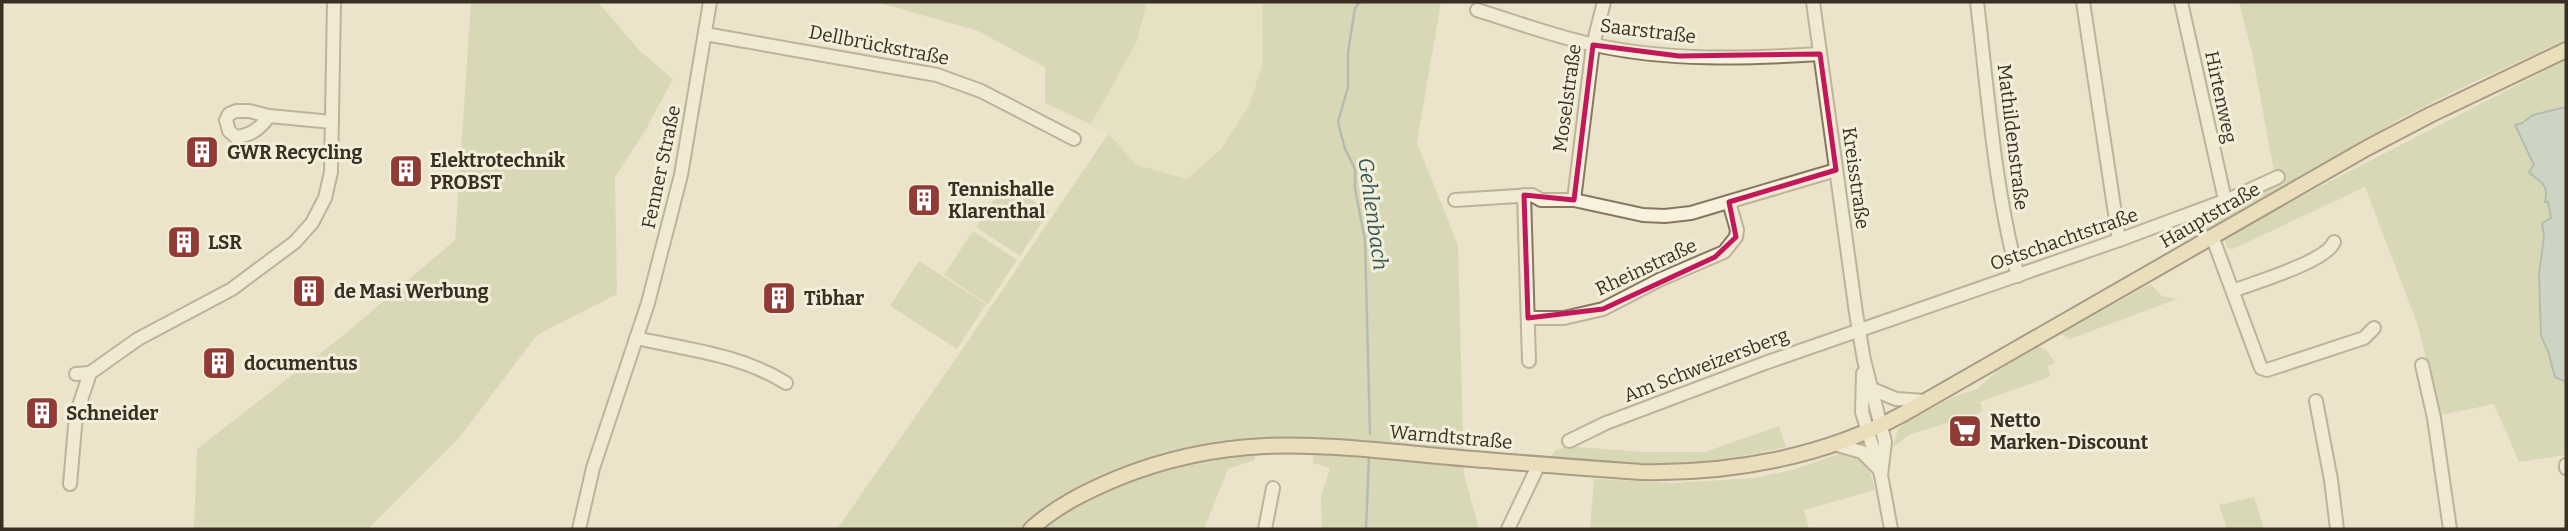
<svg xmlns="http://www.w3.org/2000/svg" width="2568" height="531" font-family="Bitter,serif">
	<rect width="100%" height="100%" fill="#ebe4cb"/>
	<polygon fill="#e0ddb9" points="987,2 1262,2 1263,62 1249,106 1221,149 1187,179 1137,165 1108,134 1045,103 1045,67 978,31"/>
	<g fill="#c2c9a0">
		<polygon points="471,2 598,2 640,51 673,79 645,131 615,177 617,294 537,335 459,438 368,529 194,529 197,449 345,334 455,240"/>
		<polygon points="876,2 1147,2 1137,41 1091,124 1045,103 1045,67 978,31"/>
		<polygon points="1262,2 1441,2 1417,143 1458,245 1464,474 1479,529 1322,529 1321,496 1330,468 1313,463 1314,438 1281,438 1217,445 1044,513 1020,529 837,529 959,354 1108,134 1137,165 1187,179 1221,149 1249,106 1263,62"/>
		<polygon points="2239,2 2566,2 2566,40 2465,86 2397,120 2365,142 2183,243 2176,228 2183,225 2186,230 2193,226 2191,222 2276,182 2252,52"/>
		<path d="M2566,60V107L2533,115L2515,125L2534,166L2532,175C2544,182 2548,188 2546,201L2548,202L2551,218L2542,223L2544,237L2539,274L2541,336L2548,351L2555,377L2566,382V455L2519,462L2494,404L2441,415L2417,323L2365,187L2233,249L2228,248L2225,241L2226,235Z"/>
		<polygon points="1005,183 1049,211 1020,256 976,227"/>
		<polygon points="973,231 1017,260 988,304 944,275"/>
		<polygon points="919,261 986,304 957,349 890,306"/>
		<polygon points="2150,284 2162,296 2177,299 2070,339 2061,334"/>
		<polygon points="2039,346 2048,352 2055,363 2047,366 2051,376 1980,402 1983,412 1911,434 1892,448 1898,430 1905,423 1953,397 1977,389 1998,370"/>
		<polygon points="1779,426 1786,447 1729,459 1675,465 1549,459 1555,451 1566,446 1642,452 1705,452"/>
		<polygon points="1255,448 1255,460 1228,469 1204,529 1035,529 1049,518 1148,469"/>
		<path d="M1838,454C1862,455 1871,467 1875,490L1804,510L1809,529H1590L1594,479L1674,483L1754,478L1792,470Z"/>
		<polygon points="2254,497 2264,529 2227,529 2219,505"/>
	</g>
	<path fill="#abc1bc" stroke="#728f89" stroke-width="2" d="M2566,107V382L2555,377L2548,351L2541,336L2539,274L2544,237L2542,223L2551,218L2548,202H2545C2549,181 2540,184 2529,172L2534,165L2515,125L2522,123L2533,115Z"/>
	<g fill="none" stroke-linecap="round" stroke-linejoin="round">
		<g stroke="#728f89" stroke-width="2.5">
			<polyline points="1360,2 1355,8 1348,52 1348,87 1338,122 1345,149 1355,169 1355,189 1365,240 1370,434"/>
			<polyline points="1366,529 1369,456"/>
		</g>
		<g stroke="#877761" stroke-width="16">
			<g id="minor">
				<polyline points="1813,2 1856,313 1864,360 1885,442 1881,475"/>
				<path d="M1977,2C1988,93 1994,187 2018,276"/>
				<polyline points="2083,2 2119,240"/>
				<polyline points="2181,2 2225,200"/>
				<path d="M1477,10C1516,22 1556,37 1595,45C1668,61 1746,59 1820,54"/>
				<polyline points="705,34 937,75 981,91 1074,139"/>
				<path d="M269,116C261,128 250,136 236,137L229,131L226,120L229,114L236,111H249L269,116L332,122"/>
				<polyline points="1524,195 1529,361"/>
				<polyline points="1455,200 1532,195 1541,200 1574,200 1643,215 1665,216 1691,213 1836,170"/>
				<polyline points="1574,200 1593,45 1604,2"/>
				<polyline points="2212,236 2261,368 2267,370 2364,338 2374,328"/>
				<path d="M2233,291C2255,282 2326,262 2334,242"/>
				<polyline points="1528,318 1564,318 1603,309 1659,280 1724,252 1736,237 1737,230 1729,202"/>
				<path d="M636,338C686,349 742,355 786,383"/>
				<polyline points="2422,365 2434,418 2450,529"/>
				<polyline points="1863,373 1862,412 1881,475 1891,529"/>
				<polyline points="76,374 90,373"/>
				<polyline points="1872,389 1896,399 1926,401"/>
				<polyline points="2316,401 2331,480 2337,529"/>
				<polyline points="1569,441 1606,423 1765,363 2119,240 2232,198 2278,177"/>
				<polyline points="1834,444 1862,452 1878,468"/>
				<polyline points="2566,465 2566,468"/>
				<polyline points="70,484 76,415 90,373 138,339 232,289 295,242 312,223 325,198 331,172 334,2"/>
				<polyline points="579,529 593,468 648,303 681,175 710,2"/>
				<polyline points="1265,529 1273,488"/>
				<polyline points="1508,529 1539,464"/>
			</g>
		</g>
		<g stroke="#564634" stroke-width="18">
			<path id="major" d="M1031,529C1056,506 1087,491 1118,478C1232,432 1320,445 1438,456C1505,462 1573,467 1640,472C1730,474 1824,457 1903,414L2367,148L2430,115L2566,50"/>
		</g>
		<use href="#minor" stroke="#f7f1de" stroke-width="12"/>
		<use href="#major" stroke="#eadaa8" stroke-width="14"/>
	</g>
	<path d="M0 0H2568V531H0ZM1593,45L1679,56L1820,54L1836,170L1729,202L1736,237L1715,257L1603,309L1528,318L1524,195L1574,200Z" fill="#ebe4cb" fill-opacity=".55" fill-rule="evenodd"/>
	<path fill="none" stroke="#c2185b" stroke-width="5" stroke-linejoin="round" d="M1593,45L1679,56L1820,54L1836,170L1729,202L1736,237L1715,257L1603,309L1528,318L1524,195L1574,200Z"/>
	<defs>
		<g id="building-square" transform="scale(1.75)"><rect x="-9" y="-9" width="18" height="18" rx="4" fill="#913b36" stroke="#f3eeda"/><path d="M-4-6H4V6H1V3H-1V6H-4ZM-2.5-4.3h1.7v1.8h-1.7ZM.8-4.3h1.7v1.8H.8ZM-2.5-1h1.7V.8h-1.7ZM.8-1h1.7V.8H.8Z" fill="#fff"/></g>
		<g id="supermarket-square" transform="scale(1.75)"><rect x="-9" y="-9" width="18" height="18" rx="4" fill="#913b36" stroke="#f3eeda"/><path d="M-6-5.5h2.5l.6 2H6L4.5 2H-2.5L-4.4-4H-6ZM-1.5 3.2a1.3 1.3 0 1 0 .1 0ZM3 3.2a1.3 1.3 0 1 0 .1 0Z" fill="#fff"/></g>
	</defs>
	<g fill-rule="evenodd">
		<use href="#building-square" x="202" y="152"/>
		<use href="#building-square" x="406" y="171"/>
		<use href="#building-square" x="924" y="200"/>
		<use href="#building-square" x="184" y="242"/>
		<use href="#building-square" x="309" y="291"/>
		<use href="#building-square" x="779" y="298"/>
		<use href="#building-square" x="219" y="363"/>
		<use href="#building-square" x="42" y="413"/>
		<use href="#supermarket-square" x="1965" y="431"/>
	</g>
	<g text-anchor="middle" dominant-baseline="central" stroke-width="6" stroke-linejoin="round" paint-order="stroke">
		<g font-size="19" fill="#392f23" stroke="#f3eeda">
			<text transform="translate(1648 31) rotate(7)">Saarstraße</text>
			<text transform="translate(879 45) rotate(11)">Dellbrückstraße</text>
			<text transform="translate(2221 97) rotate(78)">Hirtenweg</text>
			<text transform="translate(1567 98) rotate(-82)">Moselstraße</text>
			<text transform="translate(2013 137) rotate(83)">Mathildenstraße</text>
			<text transform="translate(661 167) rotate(-78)">Fenner Straße</text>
			<text transform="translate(1856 178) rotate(82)">Kreisstraße</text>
			<text transform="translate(2210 215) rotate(-30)">Hauptstraße</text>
			<text transform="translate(2064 239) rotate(-19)">Ostschachtstraße</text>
			<text transform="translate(1646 267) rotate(-25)">Rheinstraße</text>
			<text transform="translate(1706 365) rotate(-21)">Am Schweizersberg</text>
			<text transform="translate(1451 437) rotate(5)">Warndtstraße</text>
		</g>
		<g font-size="19" font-weight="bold" fill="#392f23" stroke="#f3eeda" text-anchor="start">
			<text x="227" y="152">GWR Recycling</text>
			<text x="430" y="160">Elektrotechnik<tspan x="430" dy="22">PROBST</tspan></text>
			<text x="948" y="189">Tennishalle<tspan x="948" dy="22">Klarenthal</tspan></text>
			<text x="208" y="242">LSR</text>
			<text x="334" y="291">de Masi Werbung</text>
			<text x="804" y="298">Tibhar</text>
			<text x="244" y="363">documentus</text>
			<text x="66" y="413">Schneider</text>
			<text x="1990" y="420">Netto<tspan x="1990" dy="22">Marken-Discount</tspan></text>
		</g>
		<g font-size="21" font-style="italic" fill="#335757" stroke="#f3eeda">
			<text transform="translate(1373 214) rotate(82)">Gehlenbach</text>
		</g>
	</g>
	<rect width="2568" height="531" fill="none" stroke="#392f23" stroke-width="7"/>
</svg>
